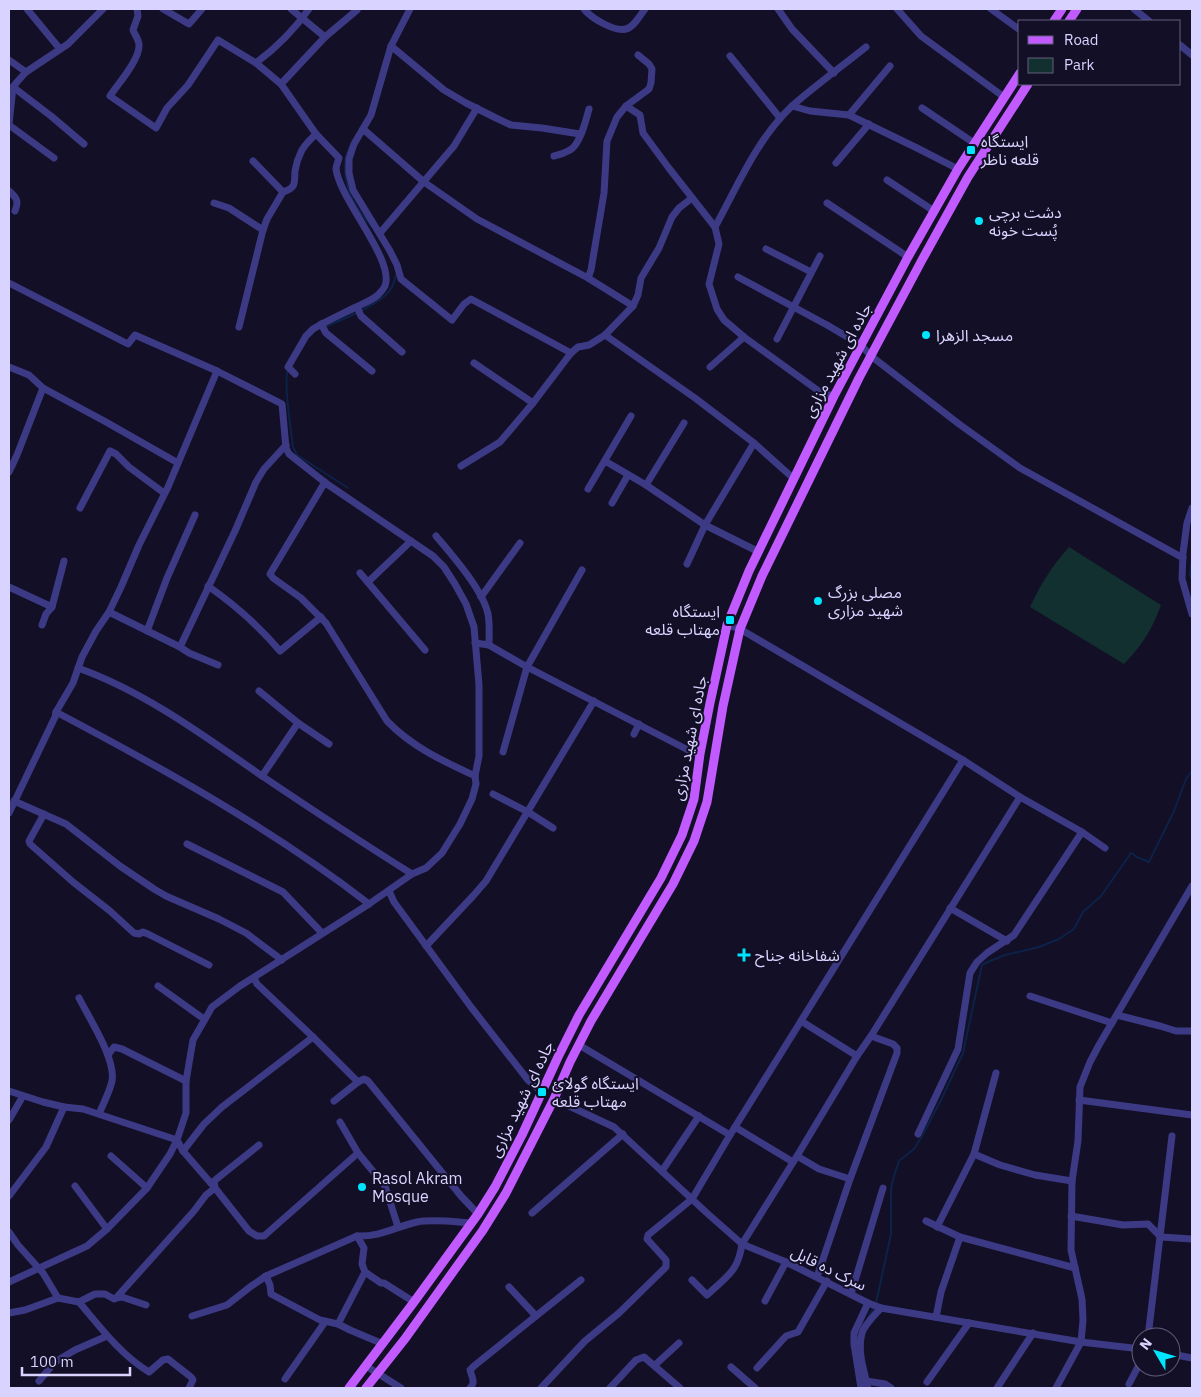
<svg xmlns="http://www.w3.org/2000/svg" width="1201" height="1397" font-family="'IBM Plex Sans','Noto Sans Arabic',sans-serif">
	<rect width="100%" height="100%" fill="#130f26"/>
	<path fill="#12302f" d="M1069,547L1161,605C1152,630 1142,645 1124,664L1030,607C1040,585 1052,566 1069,547Z"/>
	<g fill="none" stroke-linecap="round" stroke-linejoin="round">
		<g stroke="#0c2248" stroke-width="2">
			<path d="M350,146C341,163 345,185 354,202C358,211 366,219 372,227"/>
			<path d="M361,311C378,301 392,296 396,275"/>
			<polyline points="325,327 357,313"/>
			<path d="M288,370C283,381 291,431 293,447L297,455L348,488"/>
			<polyline points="1192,557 1190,575 1192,580"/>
			<polyline points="876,1303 891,1234 891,1188 894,1176 899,1161 914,1149 921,1138 941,1100 963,1053 982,965 988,962 1005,955 1039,947 1059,939 1074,929 1083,912 1101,896 1131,853 1137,857 1149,862 1174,811 1186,779 1192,771"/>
			<polyline points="868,1318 874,1307"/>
		</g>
		<g stroke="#3d3a85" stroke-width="7">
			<polyline points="27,9 60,49"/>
			<path d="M137,9L138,16L133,30C135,35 139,40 139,45C140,59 118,84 110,96L156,128L167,108L188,85L218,40L256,63L281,84L316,134L339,158C338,162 336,166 336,169C340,200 395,260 385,286C384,288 380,293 378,295C371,301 362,304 354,308C340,315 326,321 313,329L306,336L288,367L295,374"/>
			<polyline points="163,9 189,24 202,9"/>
			<polyline points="291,9 325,37"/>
			<polyline points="410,9 391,46 371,115 354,144 349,159 349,173 353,190 390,251 397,265 401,279 452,320 464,304 471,299 571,353"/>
			<path d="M584,9C591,18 614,32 626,29C634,27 640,15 645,9"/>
			<polyline points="778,9 792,29 834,73"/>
			<polyline points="897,9 921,36 1004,97"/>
			<polyline points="991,9 1020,30"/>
			<polyline points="1134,9 1149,21"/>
			<polyline points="1180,45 1192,55"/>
			<polyline points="391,46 444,90 466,103 496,118 511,125 542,128 580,134"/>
			<polyline points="730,56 780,118"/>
			<polyline points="9,60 26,72"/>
			<path d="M256,63C276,48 294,30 309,9"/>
			<polyline points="281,84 325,37 357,10"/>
			<polyline points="12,89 13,87 51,116 84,144"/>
			<polyline points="626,106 640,115 643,133 668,167 715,227 719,244 709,284 717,309 724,320 744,337 820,392 834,396"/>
			<path d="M792,106C816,85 841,67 866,47"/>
			<polyline points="922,108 974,143"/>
			<polyline points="849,115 890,66"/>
			<polyline points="9,124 13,87 17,82 26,72 68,44 103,9"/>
			<polyline points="9,125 54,158"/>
			<polyline points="363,129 424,182 477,219 588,278 591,270 604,193 607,141 617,117 626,106 649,89 651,83 652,69 649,64 638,55"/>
			<path d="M554,156C559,155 565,153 570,150C580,145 586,120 589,109"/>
			<polyline points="253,161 283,192"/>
			<polyline points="836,163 869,124"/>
			<polyline points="887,180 934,211"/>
			<path d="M9,191C17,198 19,201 15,211"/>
			<polyline points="214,203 229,208 263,230"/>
			<polyline points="827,203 908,257"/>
			<path d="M715,227C738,185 757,139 792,106L810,111L849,115L917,148L958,169"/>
			<polyline points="380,233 454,146 477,108"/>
			<polyline points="766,249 811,272"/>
			<polyline points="738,277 827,325 861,345 871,356 959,424 1020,468 1183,558"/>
			<polyline points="588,278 633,306"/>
			<polyline points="9,283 128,344 135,335 217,371 282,404 286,448 289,454 327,484 433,556 444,567 455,584 466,604 474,627 479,685 479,756 475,776 476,784 472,799 460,824 442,853 426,868 412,874 369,904 240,986 212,1007 193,1040 186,1081 186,1113 177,1140 170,1154 147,1188 107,1229 87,1246 9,1282"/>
			<polyline points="357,307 361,316 402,352"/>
			<polyline points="321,324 326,333 372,371"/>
			<path d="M239,327L263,230L267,219L283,192C297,187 294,183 295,171C296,164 298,158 301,152C304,145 311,139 316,134"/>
			<polyline points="605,335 695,398 754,443 793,478"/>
			<polyline points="777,339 820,256"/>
			<polyline points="474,363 533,403"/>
			<polyline points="9,367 29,375 43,388 106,422 178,463"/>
			<polyline points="710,367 744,337"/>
			<polyline points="605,461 646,485 705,525 759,552"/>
			<polyline points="461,466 500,442 533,403 571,353 578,347 589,345 605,335 633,306 638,295 641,278 659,248 672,217 679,208 692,198"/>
			<polyline points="9,472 17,455 43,388"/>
			<path d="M325,482L270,574L273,578L301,598L326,623L387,721C412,747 443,761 475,776"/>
			<polyline points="646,485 684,423"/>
			<polyline points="588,489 631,416"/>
			<polyline points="612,503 628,475"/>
			<polyline points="80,508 110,451 116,454 129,467 164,493"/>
			<polyline points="1192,508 1187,523 1183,553 1182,579 1192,614"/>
			<path d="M436,536C452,555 483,590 488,614C490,624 489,635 489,645"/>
			<polyline points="687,564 705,525 754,443"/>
			<polyline points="360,573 425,650"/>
			<polyline points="368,582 411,541"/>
			<path d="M208,586C235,605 259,626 280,651L321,617"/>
			<polyline points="9,587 52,607"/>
			<polyline points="481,597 520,543"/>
			<polyline points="109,612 180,647 189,653 218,665"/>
			<polyline points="42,625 46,614 52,607 64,561"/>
			<polyline points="727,625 740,629 963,760 1020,797 1082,832 1105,848"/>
			<polyline points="147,631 167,578 195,515"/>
			<polyline points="475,643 489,645 494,648 527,667 690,751 700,754"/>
			<polyline points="180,647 235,531 256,482 264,469 286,445"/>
			<path d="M78,668C145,692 203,735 262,776C311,809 361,842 412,874"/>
			<polyline points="259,691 298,723 329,744"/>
			<path d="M56,712C164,769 272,829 369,904"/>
			<polyline points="634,734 639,724"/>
			<polyline points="503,752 527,667 582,570"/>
			<polyline points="262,776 298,723"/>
			<polyline points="493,794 528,812 553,828"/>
			<polyline points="14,801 66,824 120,866 154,889 166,896 219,919 246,933 282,960"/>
			<polyline points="9,813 55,717 56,712 73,683 82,657 96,631 109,612 121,587 139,545 168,487 217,371"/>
			<polyline points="44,814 29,841 30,844 73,882 110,911 134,933 139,934 143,932 148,934 209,965"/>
			<polyline points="187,844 283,892 322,933"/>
			<polyline points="389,891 394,902 471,1007 528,1080 542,1092"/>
			<polyline points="950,908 1007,941"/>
			<polyline points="426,946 473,896 486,881 594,701"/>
			<polyline points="254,978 257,984 313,1037 358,1082"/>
			<polyline points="158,986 204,1019"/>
			<polyline points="1030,996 1112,1023"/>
			<path d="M79,998C89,1018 116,1059 112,1081C110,1091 103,1104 99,1114"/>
			<polyline points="1117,1015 1160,1026 1176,1031 1192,1031"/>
			<polyline points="801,1021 857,1056"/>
			<polyline points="579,1045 730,1135"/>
			<polyline points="108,1055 114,1047 122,1049 186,1081"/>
			<polyline points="9,1091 43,1102 64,1107 83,1109 177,1140 183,1151 215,1188 249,1231 257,1236 264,1236 358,1153"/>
			<polyline points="554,1099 614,1127 708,1214 742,1244 786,1262 868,1303 881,1308 1081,1342 1141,1349"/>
			<polyline points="1079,1100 1192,1115"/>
			<polyline points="334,1101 358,1082 364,1079 368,1081 461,1196 478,1214"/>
			<polyline points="9,1120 23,1096"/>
			<polyline points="340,1122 358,1153 385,1186 398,1227"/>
			<polyline points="735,1127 793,1162"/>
			<polyline points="918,1134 958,1049 970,973 977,962 987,953 1014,935 1082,832"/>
			<polyline points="183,1151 204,1124 222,1107 313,1037"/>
			<polyline points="974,1154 1000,1165 1035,1175 1072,1181"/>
			<polyline points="111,1156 147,1188"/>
			<polyline points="797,1156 819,1169 850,1179"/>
			<polyline points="662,1171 699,1116"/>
			<polyline points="75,1186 107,1229"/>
			<polyline points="9,1196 46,1147 64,1107"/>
			<polyline points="532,1213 623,1134"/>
			<polyline points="1071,1216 1123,1225 1148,1224 1161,1237 1192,1239"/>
			<polyline points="926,1221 960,1237 1075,1268"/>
			<polyline points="937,1227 974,1154 996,1073"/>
			<polyline points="9,1232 18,1245 43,1273 58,1298"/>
			<polyline points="357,1236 364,1248 362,1264 365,1272 381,1283 384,1283 414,1302"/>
			<polyline points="266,1276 270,1285 271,1294 320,1320 338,1324 350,1330 383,1344"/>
			<polyline points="817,1277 850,1179 897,1053 897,1048 893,1044 871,1036"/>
			<path d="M692,1280L707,1295C727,1276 738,1272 742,1244L797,1156L857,1056L871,1036L1020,797"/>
			<polyline points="851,1294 883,1188"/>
			<polyline points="116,1298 122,1297 146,1305"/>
			<polyline points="765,1301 786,1262"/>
			<path d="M79,1302C100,1327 121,1355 149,1372L163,1360L168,1359L191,1377L193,1380L189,1388"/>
			<polyline points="9,1313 25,1310 58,1298 79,1302 95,1294 105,1294 114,1299 116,1298 194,1211 206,1195 215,1188 214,1181 259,1145"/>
			<path d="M192,1316L227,1305L250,1287L266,1276L357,1236C380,1237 395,1227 417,1222C433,1219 456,1222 472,1223"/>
			<polyline points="536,1316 581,1280"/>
			<polyline points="936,1317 941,1292 960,1237"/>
			<polyline points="338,1324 365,1272"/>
			<polyline points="1148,1337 1172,1136"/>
			<polyline points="1171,1354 1192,1358"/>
			<polyline points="655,1365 679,1343"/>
			<polyline points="366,1366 401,1388"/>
			<polyline points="731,1367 755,1388"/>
			<polyline points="757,1368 786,1336 798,1332 827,1281"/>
			<polyline points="285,1379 325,1322"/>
			<polyline points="39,1381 55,1362 75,1350 107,1336"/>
			<polyline points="866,1381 885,1384 891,1388"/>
			<polyline points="927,1382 969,1323"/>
			<polyline points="1129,1384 1141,1361"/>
			<path d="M470,1388C476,1382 472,1378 470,1370L474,1366L536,1316L509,1287"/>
			<polyline points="541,1388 585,1341 619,1313 666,1267 666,1260 647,1239 648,1235 692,1199 730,1135 801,1021 963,760"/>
			<polyline points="610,1388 636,1360 644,1357 680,1388"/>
			<polyline points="861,1388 854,1344 854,1333 868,1303"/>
			<path d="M868,1388C864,1371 857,1351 862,1333C865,1324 875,1315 881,1308"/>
			<polyline points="997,1388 1033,1333"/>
			<polyline points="1056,1388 1081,1342 1083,1320 1082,1299 1071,1250 1072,1181 1078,1141 1080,1087 1090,1062 1099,1045 1192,886"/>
		</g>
		<g stroke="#c25bff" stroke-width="9">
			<polyline points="1054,21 1062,9"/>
			<polyline points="1069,21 1077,9"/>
			<polyline points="349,1388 414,1302 478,1214 495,1187 522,1135 558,1057 579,1015 661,878 682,835 694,799 700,754 710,703 727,625 749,571 834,396 908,257 958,169 1020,73"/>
			<polyline points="366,1388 404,1340 483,1230 506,1193 554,1099 570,1062 591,1021 673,884 694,841 707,802 723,706 740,629 762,576 859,378 922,260 968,177 1028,84"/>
		</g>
	</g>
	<g fill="#00e5ff" stroke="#130f26" stroke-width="2">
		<rect x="966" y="145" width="10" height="10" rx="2.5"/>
		<circle cx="979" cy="221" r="5"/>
		<circle cx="926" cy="335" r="5"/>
		<circle cx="818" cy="601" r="5"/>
		<rect x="725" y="615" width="10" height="10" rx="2.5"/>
		<path d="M741.5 947.5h5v5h5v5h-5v5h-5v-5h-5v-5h5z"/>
		<rect x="537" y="1087" width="10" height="10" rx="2.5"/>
		<circle cx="362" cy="1187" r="5"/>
	</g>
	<g text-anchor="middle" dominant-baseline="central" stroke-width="4" stroke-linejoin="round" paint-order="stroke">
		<g font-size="16" fill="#d9d4ff" stroke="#130f26" text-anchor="start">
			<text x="981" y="141">ایستگاه<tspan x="981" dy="18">قلعه ناظر</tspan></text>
			<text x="989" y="212">دشت برچی<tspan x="989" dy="18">پُست خونه</tspan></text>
			<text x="936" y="335">مسجد الزهرا</text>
			<text x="828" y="592">مصلی بزرگ<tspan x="828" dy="18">شهید مزاری</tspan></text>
			<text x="720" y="611" text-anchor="end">ایستگاه<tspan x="720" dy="18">مهتاب قلعه</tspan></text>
			<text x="755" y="955">شفاخانه جناح</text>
			<text x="552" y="1083">ایستگاه گولائ<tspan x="552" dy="18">مهتاب قلعه</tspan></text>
			<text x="372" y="1178">Rasol Akram<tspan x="372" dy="18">Mosque</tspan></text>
		</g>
		<g font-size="16" fill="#d9d4ff" stroke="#130f26">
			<text transform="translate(837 360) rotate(-62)">جاده ای شهید مزاری</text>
			<text transform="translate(689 738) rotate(-79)">جاده ای شهید مزاری</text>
			<text transform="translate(521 1099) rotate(-64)">جاده ای شهید مزاری</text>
			<text transform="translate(829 1268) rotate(26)">سرک ده قابل</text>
		</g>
	</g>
	<rect width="1201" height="1397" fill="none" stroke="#d9d4ff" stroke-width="20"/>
	<rect x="1018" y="20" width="162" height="65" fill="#130f26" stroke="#625e7d"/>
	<rect x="1028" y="36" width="25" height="8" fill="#c25bff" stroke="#625e7d"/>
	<text x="1064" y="45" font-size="15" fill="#d9d4ff">Road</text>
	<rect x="1028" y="58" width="25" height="15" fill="#12302f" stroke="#625e7d"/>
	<text x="1064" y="70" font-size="15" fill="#d9d4ff">Park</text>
	<g transform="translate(1156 1352) rotate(308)"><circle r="24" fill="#130f26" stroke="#625e7d"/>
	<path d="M0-4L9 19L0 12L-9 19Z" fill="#00e5ff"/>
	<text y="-8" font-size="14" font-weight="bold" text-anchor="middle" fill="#d9d4ff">N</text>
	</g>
	<path d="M22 1367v8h108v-8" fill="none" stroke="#d9d4ff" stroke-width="2.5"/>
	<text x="30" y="1367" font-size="15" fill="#d9d4ff" stroke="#130f26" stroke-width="4" paint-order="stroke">100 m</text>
</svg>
